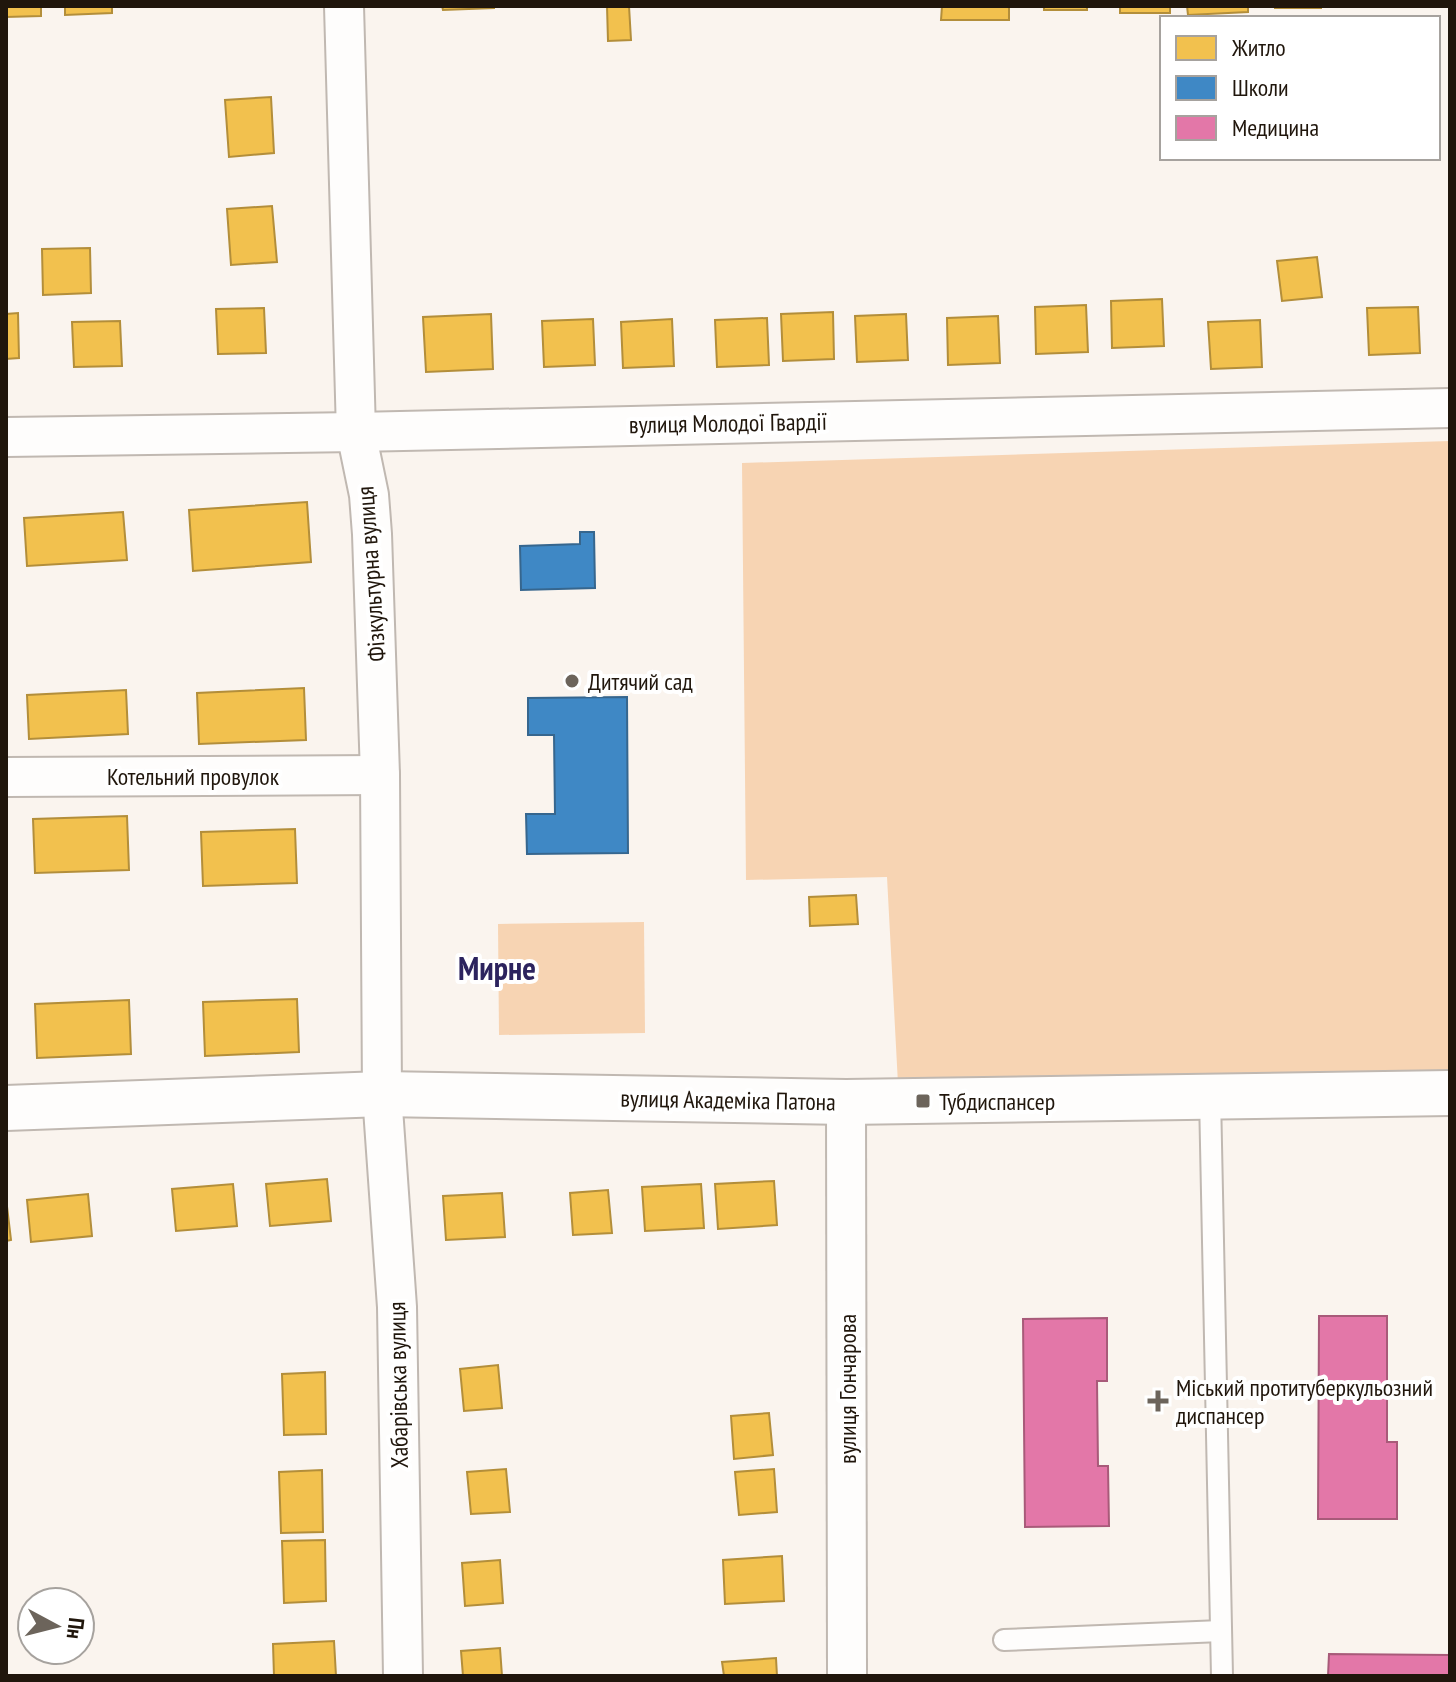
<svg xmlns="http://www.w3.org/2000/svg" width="1456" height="1682" font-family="'PT Sans Narrow',sans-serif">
	<rect width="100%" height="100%" fill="#faf4ee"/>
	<g fill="#f7d4b3">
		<polygon points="1450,441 1450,1080 898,1084 887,877 746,880 742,463"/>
		<polygon points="644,922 645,1033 499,1035 498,924"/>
	</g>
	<g fill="#f2c14e" stroke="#b38e3a" stroke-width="2">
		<polygon points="6,6 41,6 41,16 6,17"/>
		<polygon points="65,6 112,6 112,13 65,15"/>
		<polygon points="442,6 494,6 494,8 443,10"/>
		<polygon points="607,6 629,6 631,40 608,41"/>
		<polygon points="942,6 1009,6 1009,20 941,20"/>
		<rect x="1044" y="6" width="43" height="4"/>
		<rect x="1120" y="6" width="50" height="7"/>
		<polygon points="1187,6 1248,6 1248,12 1188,15"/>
		<rect x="1275" y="6" width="46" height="2"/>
		<polygon points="271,97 274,153 229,157 225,100"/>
		<polygon points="272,206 277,262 231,265 227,209"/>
		<polygon points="90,248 91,293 43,295 42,249"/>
		<polygon points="1317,257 1322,297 1282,301 1277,261"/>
		<polygon points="1162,299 1164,346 1112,348 1111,301"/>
		<polygon points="1086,305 1088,352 1036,354 1035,307"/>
		<polygon points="1418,307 1420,353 1369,355 1367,308"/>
		<polygon points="264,308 266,353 218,354 216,309"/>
		<polygon points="833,312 834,359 783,361 781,314"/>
		<polygon points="18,313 19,358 6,359 6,314"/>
		<polygon points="491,314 493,369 426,372 423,317"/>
		<polygon points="906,314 908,360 857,362 855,316"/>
		<polygon points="998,316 1000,363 948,365 947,318"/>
		<polygon points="767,318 769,365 717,367 715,320"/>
		<polygon points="593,319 595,365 544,367 542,321"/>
		<polygon points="672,319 674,366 623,368 621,322"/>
		<polygon points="1260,320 1262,367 1211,369 1208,322"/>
		<polygon points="120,321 122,366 74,367 72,322"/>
		<polygon points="307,502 311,562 193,571 189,510"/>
		<polygon points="123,512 127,560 27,566 24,518"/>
		<polygon points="304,688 306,740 199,744 197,693"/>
		<polygon points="126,690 128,734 29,739 27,695"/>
		<polygon points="127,816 129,870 35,873 33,819"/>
		<polygon points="295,829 297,883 203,886 201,832"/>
		<polygon points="856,895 858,924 810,926 809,897"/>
		<polygon points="297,999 299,1052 205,1056 203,1002"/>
		<polygon points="129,1000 131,1054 37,1058 35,1004"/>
		<polygon points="327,1179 331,1221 270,1226 266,1184"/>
		<polygon points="774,1181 777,1225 718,1229 715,1184"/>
		<polygon points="233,1184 237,1226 176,1231 172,1189"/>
		<polygon points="701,1184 704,1228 645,1231 642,1187"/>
		<polygon points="608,1190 612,1233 573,1235 570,1193"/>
		<polygon points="502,1193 505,1237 446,1240 443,1196"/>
		<polygon points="88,1194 92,1236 31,1242 27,1200"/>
		<polygon points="6,1198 11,1240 6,1241"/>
		<polygon points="498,1365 502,1408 464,1411 460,1369"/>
		<polygon points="325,1372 326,1434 284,1435 282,1374"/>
		<polygon points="769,1413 773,1455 734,1459 731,1416"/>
		<polygon points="506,1469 510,1512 471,1514 467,1472"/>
		<polygon points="774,1469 777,1512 739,1515 735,1472"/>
		<polygon points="322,1470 323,1532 281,1533 279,1472"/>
		<polygon points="325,1540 326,1601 284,1603 282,1541"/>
		<polygon points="782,1556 784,1601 725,1604 723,1560"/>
		<polygon points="500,1560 503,1603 465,1606 462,1563"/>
		<polygon points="334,1641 336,1676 274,1676 273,1644"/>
		<polygon points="500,1648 502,1676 463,1676 461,1651"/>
		<polygon points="776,1658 777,1676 724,1676 722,1662"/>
	</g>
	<g fill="#3f88c5" stroke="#36668e" stroke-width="2">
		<polygon points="580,532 594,532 595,588 521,590 520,546 580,544"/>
		<polygon points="627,697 628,853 527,854 526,814 555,814 554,735 528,735 528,698"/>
	</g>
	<g fill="#e377a8" stroke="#a85a79" stroke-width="2">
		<polygon points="1319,1316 1387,1316 1387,1442 1397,1442 1397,1519 1318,1519"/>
		<polygon points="1107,1318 1107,1381 1097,1381 1098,1466 1108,1466 1109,1526 1025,1527 1023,1319"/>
		<polygon points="1329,1654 1450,1655 1450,1676 1328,1676"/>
	</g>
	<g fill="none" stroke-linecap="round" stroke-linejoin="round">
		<g stroke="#c0b8b1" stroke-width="24">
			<g id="service">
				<polyline points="1210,1096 1222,1676"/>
				<polyline points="1004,1640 1221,1631"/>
			</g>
		</g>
		<g stroke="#c0b8b1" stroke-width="42">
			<g id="minor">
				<polyline points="344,6 356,432 369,495 372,534 380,775 382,1094 397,1307 403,1676"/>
				<polyline points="6,437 356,432 1450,408"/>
				<polyline points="6,777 380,775"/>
				<polyline points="846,1102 847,1676"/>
			</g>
		</g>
		<g stroke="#c0b8b1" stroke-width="48">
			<polyline id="tertiary" points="6,1108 382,1094 846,1102 1450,1093"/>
		</g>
		<use href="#service" stroke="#fefdfc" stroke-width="20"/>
		<use href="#minor" stroke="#fefdfc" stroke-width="38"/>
		<use href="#tertiary" stroke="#fefdfc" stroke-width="44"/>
	</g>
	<g fill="#6c645b" stroke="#fff" stroke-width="3">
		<circle cx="572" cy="681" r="8"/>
		<rect x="915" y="1093" width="16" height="16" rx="4"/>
		<path d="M1154 1389h8v8h8v8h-8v8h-8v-8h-8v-8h8z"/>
	</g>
	<g text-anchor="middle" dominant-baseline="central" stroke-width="8" stroke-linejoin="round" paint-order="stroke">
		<g font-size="24" fill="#20160c" stroke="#fff">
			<text transform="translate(728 423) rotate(-1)">вулиця Молодої Гвардії</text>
			<text transform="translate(371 574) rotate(-94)">Фізкультурна вулиця</text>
			<text x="193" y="776">Котельний провулок</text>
			<text transform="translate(728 1100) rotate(1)">вулиця Академіка Патона</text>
			<text transform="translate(398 1385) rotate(-91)">Хабарівська вулиця</text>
			<text transform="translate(847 1389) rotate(-90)">вулиця Гончарова</text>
		</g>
		<g font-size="24" fill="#20160c" stroke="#fff" text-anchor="start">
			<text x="588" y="681">Дитячий сад</text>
			<text x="939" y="1101">Тубдиспансер</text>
			<text x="1176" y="1387">Міський протитуберкульозний<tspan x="1176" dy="28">диспансер</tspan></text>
		</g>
		<g font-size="32" font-weight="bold" fill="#2c235e" stroke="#fff">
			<text x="497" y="968">Мирне</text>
		</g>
	</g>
	<rect width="1456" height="1682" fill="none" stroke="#20160c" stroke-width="16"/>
	<rect x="1160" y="16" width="280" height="144" fill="#ffffff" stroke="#a6a29e" stroke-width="2"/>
	<rect x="1176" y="36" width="40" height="24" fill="#f2c14e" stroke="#a6a29e" stroke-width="2"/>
	<text x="1232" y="56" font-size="24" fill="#20160c">Житло</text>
	<rect x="1176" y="76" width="40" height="24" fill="#3f88c5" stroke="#a6a29e" stroke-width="2"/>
	<text x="1232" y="96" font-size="24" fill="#20160c">Школи</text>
	<rect x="1176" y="116" width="40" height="24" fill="#e377a8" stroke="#a6a29e" stroke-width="2"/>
	<text x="1232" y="136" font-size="24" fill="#20160c">Медицина</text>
	<g transform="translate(56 1626) rotate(97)"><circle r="38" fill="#ffffff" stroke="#a6a29e" stroke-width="2"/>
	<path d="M0-6L14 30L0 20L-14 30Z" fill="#6c645b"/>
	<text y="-12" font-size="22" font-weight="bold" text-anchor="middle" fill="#20160c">Пн</text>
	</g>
</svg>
